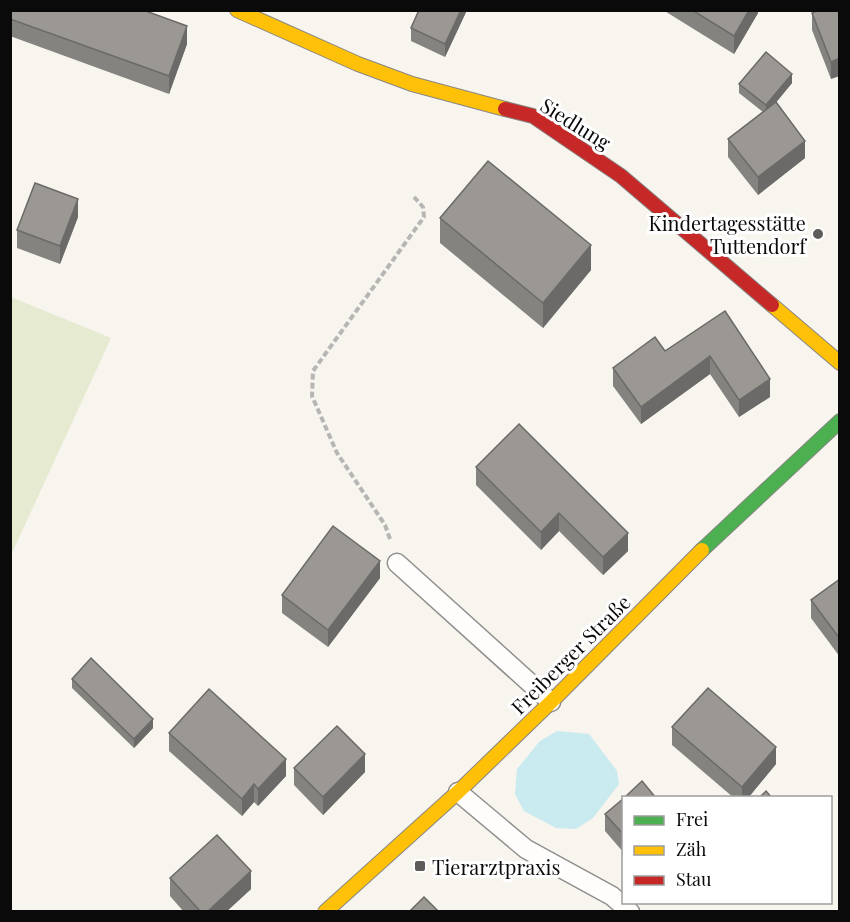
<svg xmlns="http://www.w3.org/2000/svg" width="850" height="922" font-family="'Playfair Display',serif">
	<rect width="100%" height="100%" fill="#f8f4ee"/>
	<polygon fill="#e6ead1" points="11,297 111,338 11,555"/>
	<polygon fill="#c9eaee" points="557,731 589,734 617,771 619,784 593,818 576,829 556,828 524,811 515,794 517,769 540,741"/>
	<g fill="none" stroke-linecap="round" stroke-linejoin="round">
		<g stroke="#918f8d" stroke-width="21">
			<g id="lane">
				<polyline points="397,563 551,702"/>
				<polyline points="458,792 526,849 612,896 630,912"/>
			</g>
		</g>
		<g stroke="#888683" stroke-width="16">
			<polyline id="fast" points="702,550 840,421"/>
		</g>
		<g stroke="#888683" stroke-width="16">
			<g id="slow">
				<polyline points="237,10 358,64 412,84 505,109"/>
				<polyline points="772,305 840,363"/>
				<polyline points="325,912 458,792 551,702 702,550"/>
			</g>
		</g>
		<g stroke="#888683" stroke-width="16">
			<polyline id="jam" points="505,109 533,116 621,176 772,305"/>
		</g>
		<polyline stroke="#b7b6b5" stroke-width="4" stroke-dasharray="6 3" stroke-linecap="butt" points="390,539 385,525 337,453 312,396 313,371 424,217 423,207 414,197"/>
		<use href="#lane" stroke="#fefdfc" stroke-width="18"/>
		<use href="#fast" stroke="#4caf50" stroke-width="14"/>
		<use href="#slow" stroke="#ffc107" stroke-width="14"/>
		<use href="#jam" stroke="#c62828" stroke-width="14"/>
	</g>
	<g fill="#85837f">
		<polygon points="10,10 187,44 169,94 10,36"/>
		<polygon points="419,10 467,10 445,57 411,41 411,28"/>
		<polygon points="663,10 758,10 758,13 734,54"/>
		<polygon points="840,10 831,79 812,30 812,13"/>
		<polygon points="792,83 775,103 805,158 758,195 728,157 728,139 763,112 739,93 739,84"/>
		<polygon points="78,217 60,264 17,248 17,230"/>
		<polygon points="440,218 591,270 543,328 440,243"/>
		<polygon points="725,311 770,397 739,417 710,374 641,424 613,386 613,368 665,351"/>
		<polygon points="476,467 628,551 603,575 559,531 541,550 476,485"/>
		<polygon points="380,578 328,647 282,613 282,595"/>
		<polygon points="840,579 840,657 811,618 811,600"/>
		<polygon points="72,679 153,728 134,748 72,688"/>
		<polygon points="672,727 776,764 748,798 734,798 672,745"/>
		<polygon points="169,733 286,776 258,806 254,802 242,816 169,751"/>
		<polygon points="294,768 365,772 323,815 294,785"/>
		<polygon points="624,798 624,853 605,831 605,814"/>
		<polygon points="170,878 251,889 226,912 184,912 170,896"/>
	</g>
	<g fill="#6c6a68">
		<polygon points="461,10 467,10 445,57 445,44"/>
		<polygon points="749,10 758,10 758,13 734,54 734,36"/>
		<polygon points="187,26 187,44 169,94 169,76"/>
		<polygon points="840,58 840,76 831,79 831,62"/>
		<polygon points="792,74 792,83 766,115 766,105"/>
		<polygon points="805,141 805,158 758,195 758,177"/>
		<polygon points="78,199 78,217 60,264 60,246"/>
		<polygon points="591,245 591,270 543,328 543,303"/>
		<polygon points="710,356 710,374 641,424 641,407"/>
		<polygon points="770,379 770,397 739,417 739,400"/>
		<polygon points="559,513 559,531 541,550 541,532"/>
		<polygon points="628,533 628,551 603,575 603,557"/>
		<polygon points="380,561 380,578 328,647 328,630"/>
		<polygon points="153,719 153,728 134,748 134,739"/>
		<polygon points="776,747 776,764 748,798 742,798 742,787"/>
		<polygon points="365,754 365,772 323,815 323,797"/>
		<polygon points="286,759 286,776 258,806 258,789"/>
		<polygon points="254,784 254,802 242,816 242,799"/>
		<polygon points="251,871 251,889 226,912 207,912"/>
	</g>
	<g fill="#9b9894" stroke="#6c6a68" stroke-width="1.5">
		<polygon points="10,10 143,10 187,26 169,76 10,19"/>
		<polygon points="419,10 461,10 445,44 411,28"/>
		<polygon points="692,10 749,10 734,36"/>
		<polygon points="818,10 840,10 840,58 831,62 812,13"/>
		<polygon points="766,52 792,74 766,105 739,84"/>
		<polygon points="776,102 805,141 758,177 728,139"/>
		<polygon points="488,161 591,245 543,303 440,218"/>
		<polygon points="35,183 78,199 60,246 17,230"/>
		<polygon points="725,311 770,379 739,400 710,356 641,407 613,368 655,337 665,351"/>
		<polygon points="519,424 628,533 603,557 559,513 541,532 476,467"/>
		<polygon points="333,526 380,561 328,630 282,595"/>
		<polygon points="840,579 840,639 811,600"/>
		<polygon points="91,658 153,719 134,739 72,679"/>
		<polygon points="708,688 776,747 742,787 672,727"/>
		<polygon points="209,689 286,759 258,789 254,784 242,799 169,733"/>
		<polygon points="337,726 365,754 323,797 294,768"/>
		<polygon points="642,781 656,798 624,798"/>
		<polygon points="766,791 772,798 759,798"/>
		<polygon points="624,798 624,835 605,814"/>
		<polygon points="217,835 251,871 207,912 201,912 170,878"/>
		<polygon points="424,897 439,912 409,912"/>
	</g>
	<g fill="#5d5c5a" stroke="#fff" stroke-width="2">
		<circle cx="818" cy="234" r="6"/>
		<rect x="414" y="860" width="12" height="12" rx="3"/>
	</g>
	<g text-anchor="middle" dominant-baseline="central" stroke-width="6" stroke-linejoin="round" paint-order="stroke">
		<g font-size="20" fill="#0a0a0a" stroke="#fff">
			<text transform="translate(576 123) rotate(32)">Siedlung</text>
			<text transform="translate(570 654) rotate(-45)">Freiberger Straße</text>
		</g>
		<g font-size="20" fill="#0a0a0a" stroke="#fff" text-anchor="end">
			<text x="806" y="222">Kindertagesstätte<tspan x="806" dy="23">Tuttendorf</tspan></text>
			<text x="432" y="866" text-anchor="start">Tierarztpraxis</text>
		</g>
	</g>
	<rect width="850" height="922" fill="none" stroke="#0a0a0a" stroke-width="24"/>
	<rect x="622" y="796" width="210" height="108" fill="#ffffff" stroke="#9d9d9d" stroke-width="1.5"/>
	<rect x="634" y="816" width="30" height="9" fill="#4caf50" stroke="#9d9d9d" stroke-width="1.5"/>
	<text x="676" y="826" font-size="18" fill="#0a0a0a">Frei</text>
	<rect x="634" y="846" width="30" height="9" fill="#ffc107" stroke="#9d9d9d" stroke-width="1.5"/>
	<text x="676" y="856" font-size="18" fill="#0a0a0a">Zäh</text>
	<rect x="634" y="876" width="30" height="9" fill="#c62828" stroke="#9d9d9d" stroke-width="1.5"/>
	<text x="676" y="886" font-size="18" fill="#0a0a0a">Stau</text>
</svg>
